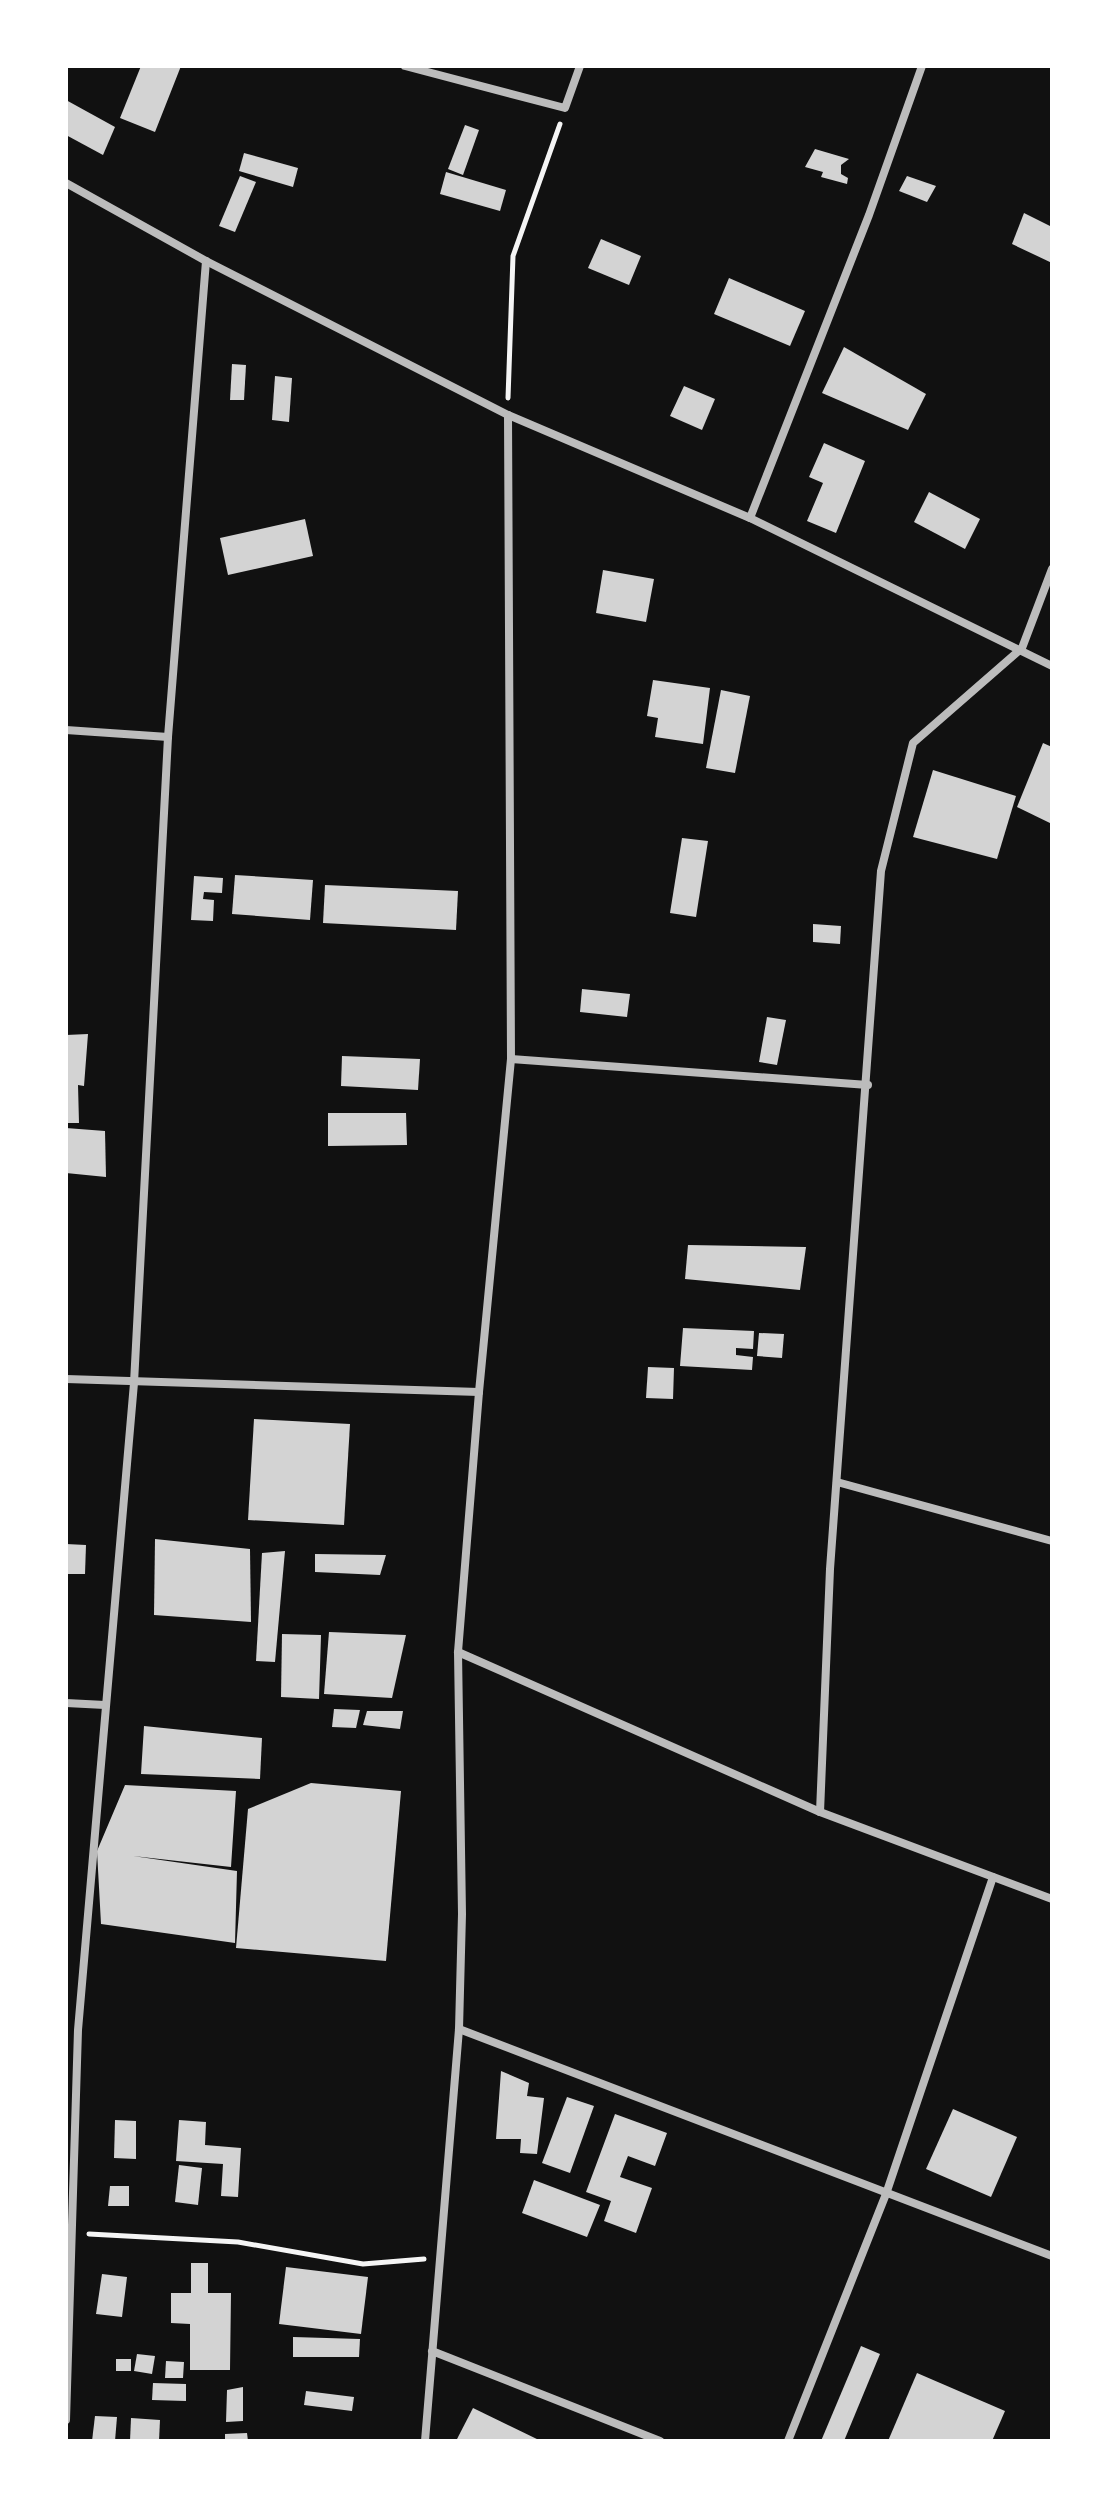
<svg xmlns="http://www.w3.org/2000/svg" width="1118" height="2507" font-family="Quicksand,sans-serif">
	<rect width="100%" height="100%" fill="#111"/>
	<g fill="#d3d3d3">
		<polygon points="141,66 181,66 155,132 120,118"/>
		<polygon points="66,100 115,127 103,155 66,135"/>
		<polygon points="465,125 479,130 463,175 448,169"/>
		<polygon points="815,149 849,159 841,165 841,174 848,178 847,184 821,177 823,172 805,167"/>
		<polygon points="244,153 298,168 293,187 239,171"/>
		<polygon points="446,172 506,190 500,211 440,194"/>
		<polygon points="240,176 256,182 235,232 219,226"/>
		<polygon points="907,176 936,186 927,202 899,191"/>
		<polygon points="1024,213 1052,227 1052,263 1012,244"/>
		<polygon points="601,239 641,256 629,285 588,268"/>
		<polygon points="729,278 805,311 790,346 714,314"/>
		<polygon points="844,347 926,394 908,430 822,393"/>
		<polygon points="232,364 246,365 244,400 230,400"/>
		<polygon points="275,376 292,378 289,422 272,420"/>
		<polygon points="684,386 715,399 702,430 670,416"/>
		<polygon points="824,443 865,461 836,533 807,521 823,483 809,477"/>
		<polygon points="929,492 980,519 965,549 914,522"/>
		<polygon points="305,519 313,556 228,575 220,538"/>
		<polygon points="603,570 654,579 646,622 596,613"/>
		<polygon points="653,680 710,688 703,744 655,737 658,718 647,716"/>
		<polygon points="721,690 750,696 735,773 706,768"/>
		<polygon points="1043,743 1052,747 1052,824 1017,807"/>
		<polygon points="933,770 1016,796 997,859 913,837"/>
		<polygon points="682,838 708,841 696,917 670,913"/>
		<polygon points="235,875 313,880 310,920 232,914"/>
		<polygon points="194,876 223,878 222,893 204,892 203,899 214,900 213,921 191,920"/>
		<polygon points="325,885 458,891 456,930 323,923"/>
		<polygon points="813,924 841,926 840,944 813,942"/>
		<polygon points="582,989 630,994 627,1017 580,1012"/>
		<polygon points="767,1017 786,1020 777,1065 759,1062"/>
		<polygon points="88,1034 84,1086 78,1085 79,1123 66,1123 66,1035"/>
		<polygon points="342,1056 420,1059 418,1090 341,1086"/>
		<polygon points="328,1113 406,1113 407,1145 328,1146"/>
		<polygon points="66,1128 105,1131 106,1177 66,1173"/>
		<polygon points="688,1245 806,1247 800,1290 685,1279"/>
		<polygon points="683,1328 754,1331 753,1349 736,1348 736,1355 753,1357 752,1370 680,1366"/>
		<polygon points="759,1333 784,1334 782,1358 757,1356"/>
		<polygon points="648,1367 674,1368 673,1399 646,1398"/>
		<polygon points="254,1419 350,1424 344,1525 248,1520"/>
		<polygon points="155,1539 250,1549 251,1622 154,1615"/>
		<polygon points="66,1544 86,1545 85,1574 66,1574"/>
		<polygon points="285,1551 275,1662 256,1661 262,1553"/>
		<polygon points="315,1554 386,1555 380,1575 315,1572"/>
		<polygon points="329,1632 406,1635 392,1698 324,1694"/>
		<polygon points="282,1634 321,1635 319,1699 281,1697"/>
		<polygon points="334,1709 360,1710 356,1728 332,1727"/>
		<polygon points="367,1711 403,1711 400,1729 363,1725"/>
		<polygon points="144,1726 262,1738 260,1779 141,1774"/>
		<polygon points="311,1783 401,1791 386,1961 236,1948 248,1809"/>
		<polygon points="125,1785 236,1791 231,1867 133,1856 237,1871 235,1943 101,1924 97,1851"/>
		<polygon points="501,2071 529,2083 527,2096 544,2098 537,2154 520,2153 521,2139 496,2139"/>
		<polygon points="567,2097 594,2106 570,2173 542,2163"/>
		<polygon points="953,2109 1017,2137 991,2197 926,2169"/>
		<polygon points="615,2114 667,2133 655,2166 628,2156 620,2177 652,2188 636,2233 604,2221 611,2201 586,2192"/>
		<polygon points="115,2120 136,2121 136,2159 114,2158"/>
		<polygon points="179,2120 206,2122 205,2145 241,2148 238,2197 221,2196 223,2164 176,2161"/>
		<polygon points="179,2165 202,2168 198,2205 175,2202"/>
		<polygon points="534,2180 600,2205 587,2237 522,2213"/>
		<polygon points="110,2186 129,2186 129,2206 108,2206"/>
		<polygon points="191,2263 208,2263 208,2293 231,2293 230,2370 190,2370 190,2324 171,2323 171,2293 191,2293"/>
		<polygon points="286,2267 368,2277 361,2334 279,2324"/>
		<polygon points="102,2274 127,2277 122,2317 96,2314"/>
		<polygon points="293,2337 360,2339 359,2357 293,2357"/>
		<polygon points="861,2346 880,2354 844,2441 821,2441"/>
		<polygon points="137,2354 155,2356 152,2374 134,2371"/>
		<rect x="116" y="2359" width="15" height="12"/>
		<polygon points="166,2361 184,2362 183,2378 165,2378"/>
		<polygon points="917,2373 1005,2411 992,2441 888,2441"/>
		<polygon points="153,2383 186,2384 186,2401 152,2400"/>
		<polygon points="243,2387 243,2421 226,2422 227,2390"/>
		<polygon points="306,2391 354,2397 352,2411 304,2405"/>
		<polygon points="473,2408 541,2441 456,2441"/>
		<polygon points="95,2416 117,2417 115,2441 92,2441"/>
		<polygon points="131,2418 160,2420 159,2441 130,2441"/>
		<polygon points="247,2433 248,2441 225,2441 225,2434"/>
	</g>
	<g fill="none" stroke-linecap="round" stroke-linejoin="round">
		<g stroke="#f5f5f5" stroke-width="5">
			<polyline points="508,398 513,256 560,124"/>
			<polyline points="89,2234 238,2242 363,2264 424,2259"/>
		</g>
		<g stroke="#bcbcbc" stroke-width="8">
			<polyline points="405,66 565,108 580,66"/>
			<polyline points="66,183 206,261 508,415 750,518 1052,666"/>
			<polyline points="750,518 869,215 922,66"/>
			<polyline points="66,730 168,737"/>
			<polyline points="511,1059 868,1085"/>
			<polyline points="66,1379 479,1392"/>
			<polyline points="837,1482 1052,1541"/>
			<polyline points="458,1652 820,1812 1052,1899"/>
			<polyline points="66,1703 105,1705"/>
			<polyline points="820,1812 830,1569 881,871 913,743 1022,648 1052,569"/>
			<polyline points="459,2029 1052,2256"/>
			<polyline points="432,2351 660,2441"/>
			<polyline points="66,2420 78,2030 134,1383 168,737 206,261"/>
			<polyline points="425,2441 459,2029 462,1914 458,1652 479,1392 511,1059 508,415"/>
			<polyline points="788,2441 886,2194 993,1877"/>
		</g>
	</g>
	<rect width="1118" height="2507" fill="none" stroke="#ffffff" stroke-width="136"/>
</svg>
